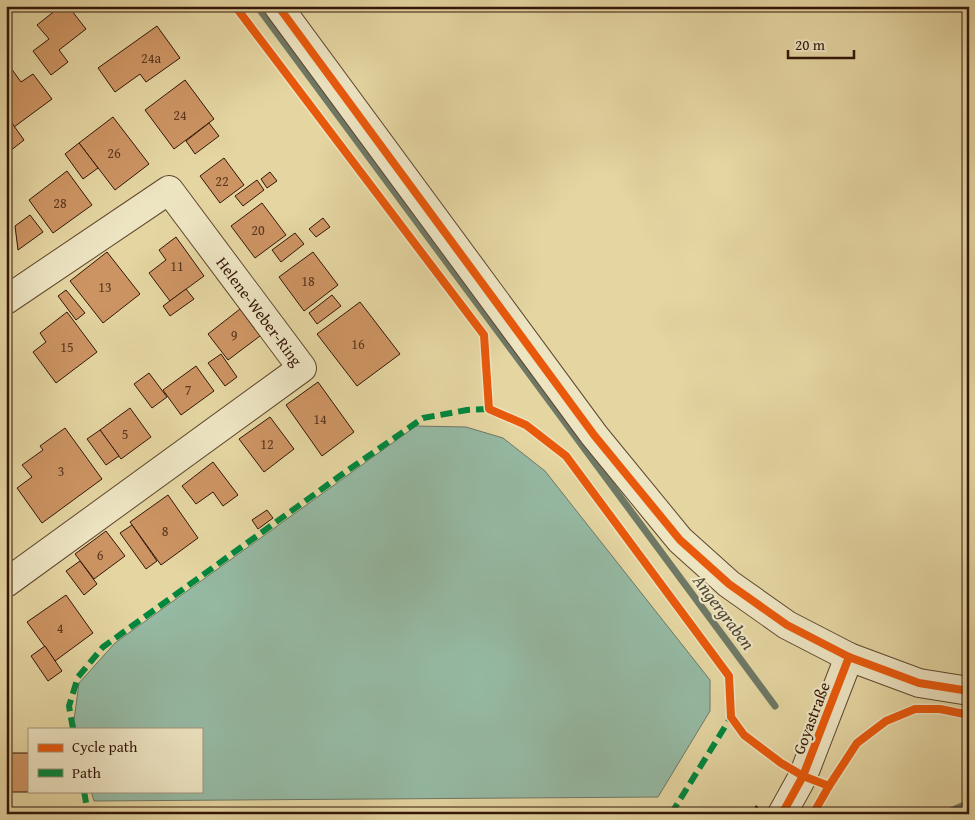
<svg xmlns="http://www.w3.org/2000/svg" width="975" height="820" font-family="'Gentium Book Plus',serif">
	<rect width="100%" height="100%" fill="#e4d5a1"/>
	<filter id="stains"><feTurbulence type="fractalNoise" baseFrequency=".004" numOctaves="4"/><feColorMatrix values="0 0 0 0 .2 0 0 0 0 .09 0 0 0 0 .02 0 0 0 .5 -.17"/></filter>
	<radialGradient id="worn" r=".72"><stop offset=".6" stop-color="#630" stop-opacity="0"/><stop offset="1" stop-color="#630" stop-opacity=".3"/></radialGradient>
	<polygon fill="#95b9a3" stroke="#6e7865" points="416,426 466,427 503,438 545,471 710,680 710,711 658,797 94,801 91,791 201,791 201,729 76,729 74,720 79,683 115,643"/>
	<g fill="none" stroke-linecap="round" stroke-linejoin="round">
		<g stroke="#6e7865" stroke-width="7">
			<polyline points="257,6 775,706"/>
			<polyline points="944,814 969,803"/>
		</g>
	</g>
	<g fill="#cd9463" stroke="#331608">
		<polygon points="61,6 68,6 86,29 59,50 68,62 51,75 33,51 49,39 37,25"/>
		<polygon points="157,26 180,58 146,82 140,74 115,92 98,68"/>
		<polygon points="8,64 21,82 33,74 52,99 14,127 6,116 6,65"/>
		<polygon points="185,80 214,119 174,149 145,110"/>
		<polygon points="113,117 149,164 115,190 79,143"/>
		<polygon points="9,119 24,140 10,151 6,146 6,121"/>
		<polygon points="209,123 219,136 195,154 186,141"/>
		<polygon points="79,143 98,168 83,179 65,154"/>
		<polygon points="224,158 244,185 220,203 200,176"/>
		<polygon points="67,171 92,205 53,233 29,200"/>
		<polygon points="270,172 277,181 267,188 261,179"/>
		<polygon points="257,180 264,190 243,206 235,196"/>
		<polygon points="262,203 286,235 255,258 231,226"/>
		<polygon points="30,215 43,232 18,250 15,226"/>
		<polygon points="323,218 330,227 316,237 309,229"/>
		<polygon points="295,233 304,244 281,262 272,250"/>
		<polygon points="176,237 204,276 170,301 149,273 166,260 159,250"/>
		<polygon points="107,252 140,294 103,323 70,281"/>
		<polygon points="313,252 338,285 304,311 279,277"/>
		<polygon points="186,289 194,299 170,316 163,306"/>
		<polygon points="66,290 85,313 76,320 58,296"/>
		<polygon points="332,295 341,306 317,324 309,313"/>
		<polygon points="360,302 400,354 357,386 317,334"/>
		<polygon points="240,309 260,336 228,360 208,334"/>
		<polygon points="67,312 97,352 56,383 33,352 46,342 40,333"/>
		<polygon points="221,354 237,377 225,386 208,363"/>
		<polygon points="196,366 214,391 181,415 163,390"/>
		<polygon points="149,373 167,397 152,408 134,384"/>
		<polygon points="318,382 354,432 322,456 286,405"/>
		<polygon points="130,408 151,437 121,459 100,430"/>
		<polygon points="270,417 294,449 264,472 239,439"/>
		<polygon points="65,428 102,479 42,523 17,488 32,477 22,465 43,450 40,446"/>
		<polygon points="100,430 119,456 106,465 87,439"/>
		<polygon points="213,462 238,495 223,506 213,492 196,504 182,486"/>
		<polygon points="168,495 198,538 161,565 130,522"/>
		<polygon points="267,510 273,518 258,529 252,520"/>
		<polygon points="132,525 157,561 146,569 120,533"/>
		<polygon points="106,531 125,556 94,579 75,554"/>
		<polygon points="80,561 97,584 84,595 66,571"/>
		<polygon points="66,595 93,633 55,661 27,622"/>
		<polygon points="45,646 62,671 48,681 31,656"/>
		<polygon points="6,753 29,753 29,791 36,792 6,792"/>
	</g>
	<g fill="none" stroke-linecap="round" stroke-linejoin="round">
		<g stroke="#5f462e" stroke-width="30">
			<g id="minor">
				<polyline points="278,6 594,435 680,540 729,584 787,625 849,657 919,683 969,691"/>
				<path id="s1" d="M6,300L169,190L302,368L6,583"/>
				<polyline points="782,814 803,776 849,657"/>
			</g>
		</g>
		<polyline stroke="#331608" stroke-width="3" stroke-dasharray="4 2.5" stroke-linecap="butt" points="753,814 757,806"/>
		<use href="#minor" stroke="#ede4c2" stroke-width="28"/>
		<g stroke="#00873e" stroke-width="6" stroke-dasharray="12 6" stroke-linecap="butt">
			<polyline points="73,729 69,706 78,677 103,647 344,473 423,418 467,410 489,409"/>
			<polyline points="84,791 88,814"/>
			<polyline points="671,814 731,717"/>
		</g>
		<g stroke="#ede4c2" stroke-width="11">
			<g id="cycleway">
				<polyline points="235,6 484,335 489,409 526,425 566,456 729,676 731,717 744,735 781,763 803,776 829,786"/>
				<polyline points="278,6 594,435 680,540 729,584 787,625 849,657 919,683 969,691"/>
				<polyline points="782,814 803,776 849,657"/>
				<polyline points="813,814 829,786 857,743 886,721 915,709 940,709 969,715"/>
			</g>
		</g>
		<use href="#cycleway" stroke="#e8590c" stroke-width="8"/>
	</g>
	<g text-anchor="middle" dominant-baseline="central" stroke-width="4.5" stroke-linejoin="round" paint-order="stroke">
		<g font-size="14" fill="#5a361f">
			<text x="151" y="58">24a</text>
			<text x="180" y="115">24</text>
			<text x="114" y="153">26</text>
			<text x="222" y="181">22</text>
			<text x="60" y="203">28</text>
			<text x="258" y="230">20</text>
			<text x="177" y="266">11</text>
			<text x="308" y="281">18</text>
			<text x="105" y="287">13</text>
			<text x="234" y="335">9</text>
			<text x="358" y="344">16</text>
			<text x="67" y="347">15</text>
			<text x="188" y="390">7</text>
			<text x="320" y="419">14</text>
			<text x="125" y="434">5</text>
			<text x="267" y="444">12</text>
			<text x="61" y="471">3</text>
			<text x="165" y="531">8</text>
			<text x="100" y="555">6</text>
			<text x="60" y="628">4</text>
		</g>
		<g font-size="16" fill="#331608" stroke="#ede4c2">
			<text stroke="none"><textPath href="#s1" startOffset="348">Helene-Weber-Ring</textPath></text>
			<text transform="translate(811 718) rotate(-69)">Goyastraße</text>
		</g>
		<g font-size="18" font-style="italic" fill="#504736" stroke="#ede4c2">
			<text transform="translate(724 612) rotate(53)">Angergraben</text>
		</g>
	</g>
	<rect width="975" height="820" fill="none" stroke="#e4d5a1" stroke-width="25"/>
	<rect x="8" y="8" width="960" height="805" fill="none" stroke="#331608" stroke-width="2.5"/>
	<rect x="12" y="12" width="950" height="795" fill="none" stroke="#331608"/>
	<rect x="28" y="728" width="175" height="65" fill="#ede4c2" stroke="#a39278"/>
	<rect x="38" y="744" width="25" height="8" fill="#e8590c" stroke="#a39278"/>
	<text x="72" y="752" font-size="15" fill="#331608">Cycle path</text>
	<rect x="38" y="769" width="25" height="8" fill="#00873e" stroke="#a39278"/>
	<text x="72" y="778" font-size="15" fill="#331608">Path</text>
	<path d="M788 50v8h66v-8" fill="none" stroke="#331608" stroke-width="2.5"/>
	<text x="795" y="50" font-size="15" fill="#331608" stroke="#ede4c2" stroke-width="4" paint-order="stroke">20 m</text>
	<rect width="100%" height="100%" filter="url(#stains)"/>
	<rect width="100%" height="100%" fill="url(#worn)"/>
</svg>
